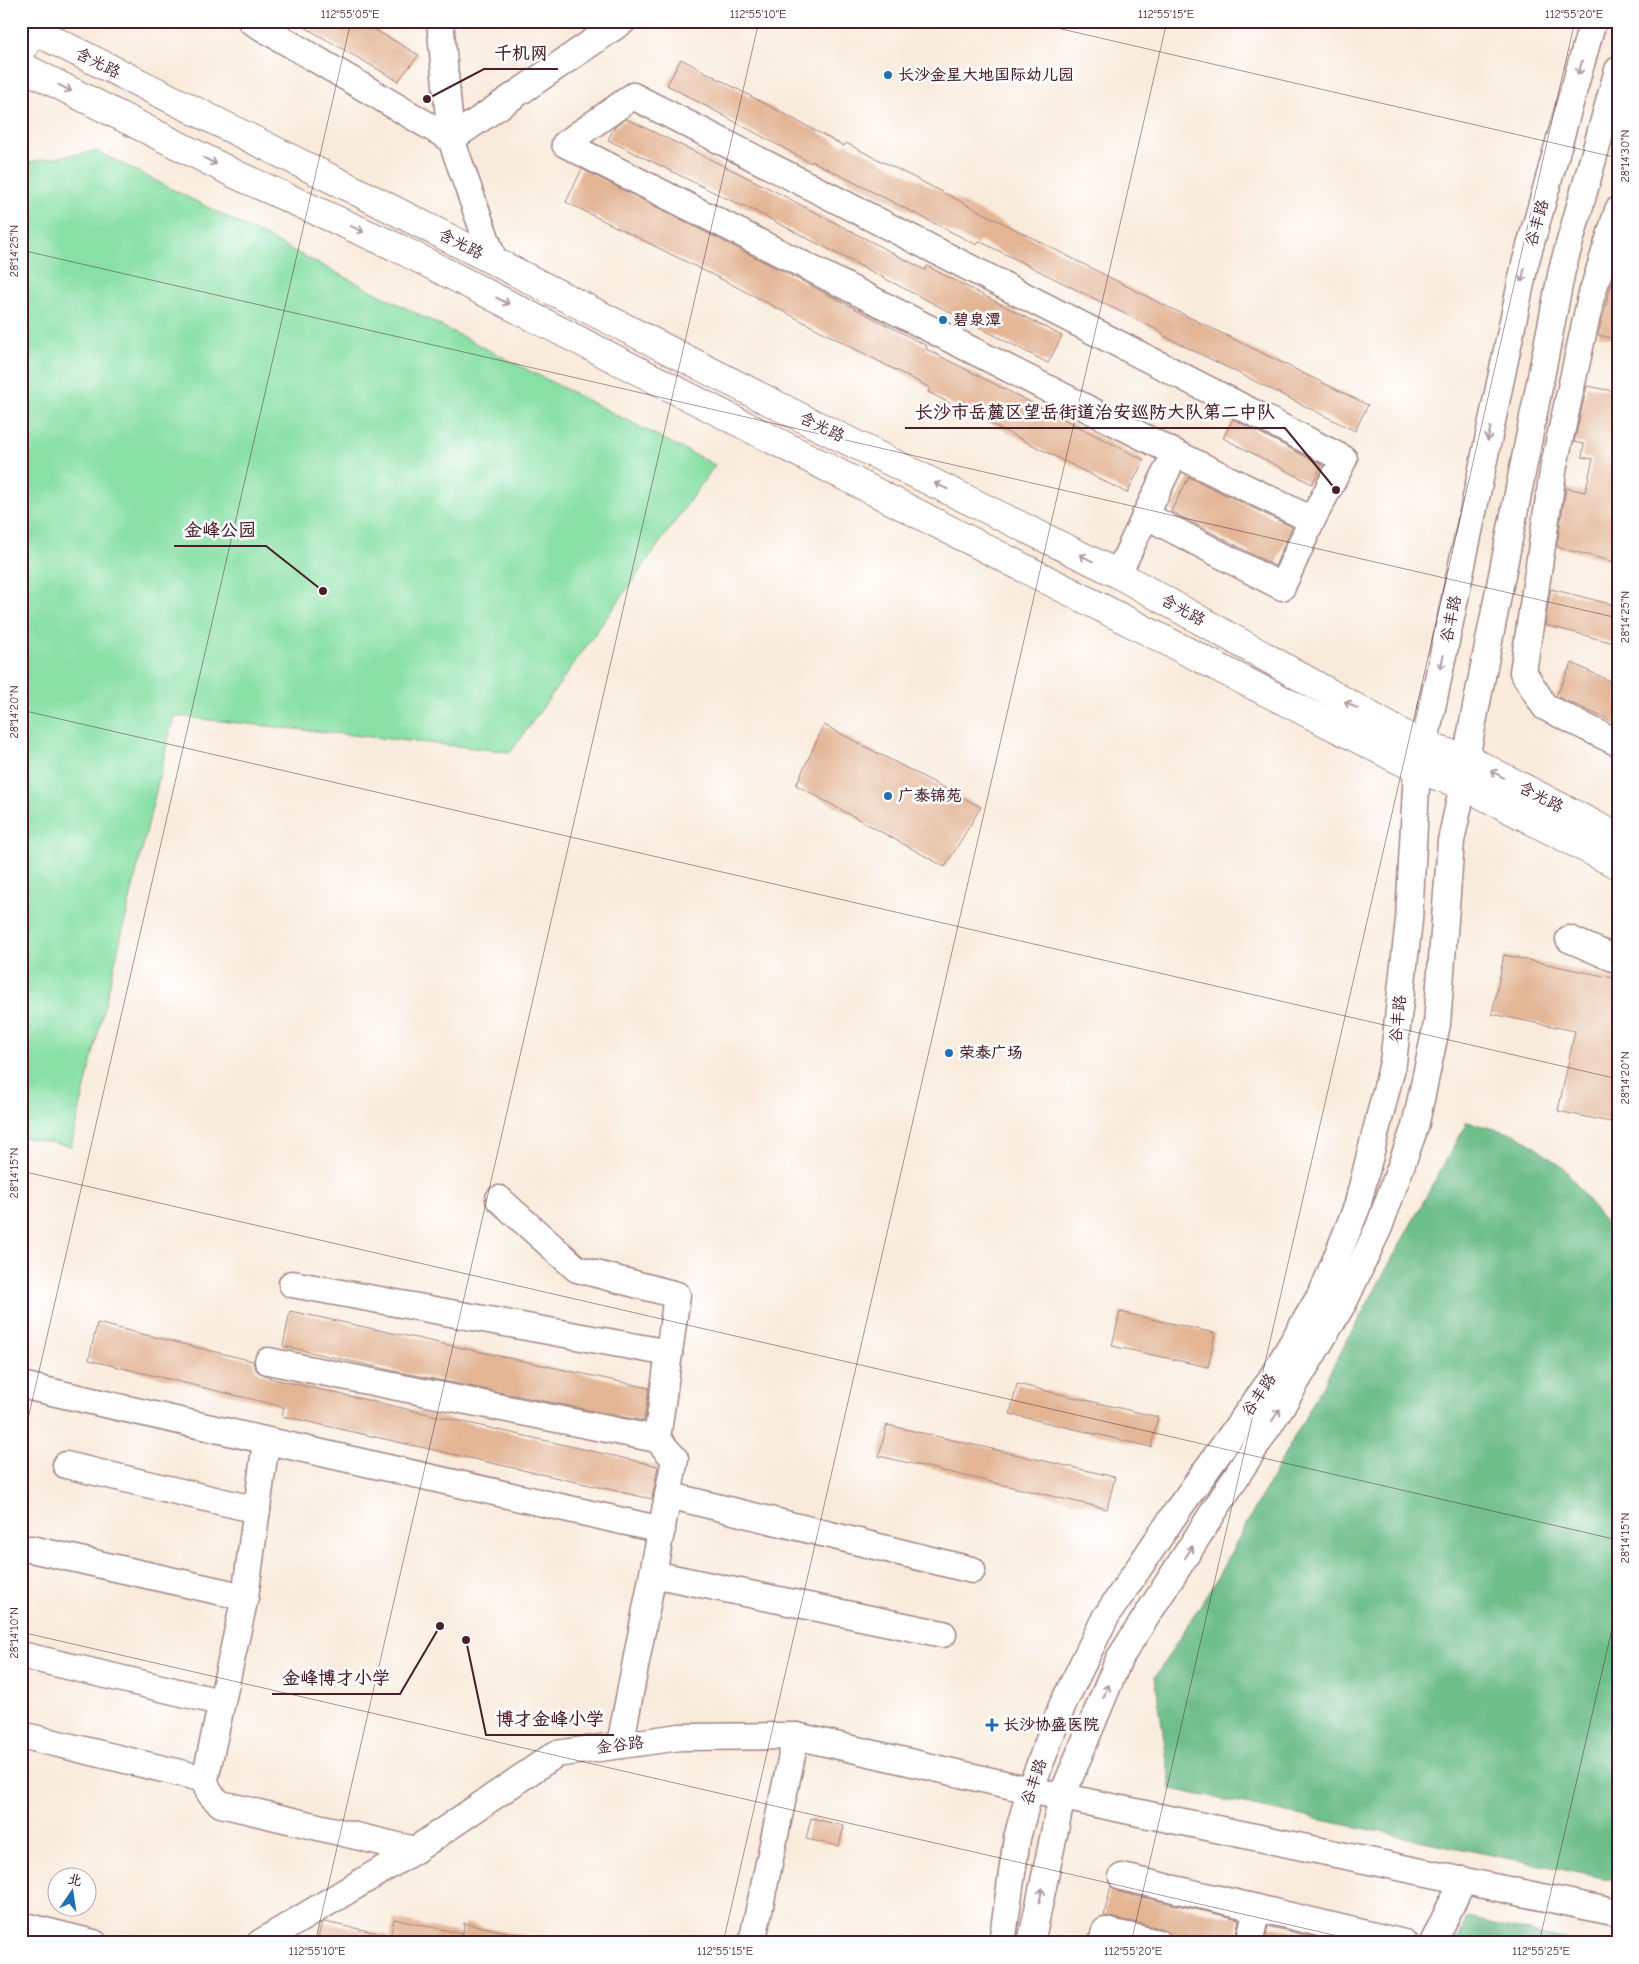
<svg xmlns="http://www.w3.org/2000/svg" width="1639" height="1964" font-family="'Comic Neue','LXGW WenKai TC',sans-serif">
	<rect width="100%" height="100%" fill="#fff"/>
	<filter id="ink" filterUnits="userSpaceOnUse"><feTurbulence type="fractalNoise" baseFrequency=".02" numOctaves="2"/><feDisplacementMap in="SourceGraphic" scale="10" xChannelSelector="R" yChannelSelector="G"/><feConvolveMatrix kernelMatrix="1 2 1 2 8 2 1 2 1" color-interpolation-filters="sRGB"/></filter>
	<filter id="wash" filterUnits="userSpaceOnUse"><feTurbulence type="fractalNoise" baseFrequency=".0096" numOctaves="4" result="noise"/><feDisplacementMap in="SourceGraphic" scale="20" xChannelSelector="R" yChannelSelector="G"/><feGaussianBlur stdDeviation="1.12" result="paint"/><feColorMatrix in="noise" values="0 0 0 0 0 0 0 0 0 0 0 0 0 0 0 0 0 1.4 0 .05"/><feComposite in="paint" operator="in"/></filter>
	<g filter="url(#wash)">
		<rect width="100%" height="100%" fill="#f9ebdc"/>
		<polygon fill="#88e0a5" stroke="#698068" points="97,151 715,465 511,752 174,716 71,1146 21,1137 21,166 23,163"/>
		<g fill="#6ebe8a" stroke="#5c6e5a">
			<polygon points="1467,1122 1518,1135 1565,1169 1618,1241 1618,1881 1171,1789 1155,1677 1213,1585"/>
			<polygon points="1467,1918 1581,1943 1456,1943"/>
		</g>
		<g id="blocks">
			<g fill="#e3b595">
				<polygon points="294,21 360,21 419,55 398,81"/>
				<polygon points="681,59 844,146 846,143 1154,300 1368,405 1355,431 1162,335 1163,333 979,241 977,245 812,161 811,163 667,85"/>
				<polygon points="627,119 765,186 925,270 927,266 1062,336 1048,363 743,205 742,206 608,140 614,128"/>
				<polygon points="582,169 825,293 927,346 926,349 1144,460 1127,493 928,392 930,388 731,284 566,202"/>
				<polygon points="1613,277 1618,278 1618,340 1598,335"/>
				<polygon points="1587,386 1618,392 1618,563 1557,547 1566,488 1585,492 1593,459 1582,457 1584,444 1574,442"/>
				<polygon points="1233,419 1322,465 1312,484 1223,438"/>
				<polygon points="1189,477 1292,527 1275,566 1171,511"/>
				<polygon points="1551,589 1618,606 1618,644 1545,625"/>
				<polygon points="1572,663 1618,685 1618,724 1556,696"/>
				<polygon points="824,725 981,807 945,867 796,785"/>
				<polygon points="1504,955 1618,979 1618,1086 1610,1122 1558,1111 1575,1031 1492,1014"/>
				<polygon points="290,1311 649,1388 644,1421 399,1372 283,1346"/>
				<polygon points="1120,1312 1215,1333 1208,1367 1112,1346"/>
				<polygon points="97,1323 253,1361 254,1366 258,1372 270,1377 269,1378 658,1466 652,1499 282,1416 284,1407 89,1360"/>
				<polygon points="1017,1384 1158,1417 1151,1447 1010,1414"/>
				<polygon points="887,1425 1115,1477 1107,1509 879,1456"/>
				<polygon points="811,1818 844,1826 839,1846 806,1839"/>
				<polygon points="1111,1886 1119,1892 1239,1919 1234,1943 1203,1943 1171,1936 1168,1932 1161,1928 1104,1916"/>
				<polygon points="394,1919 463,1934 464,1923 526,1936 525,1943 389,1943"/>
				<polygon points="324,1922 389,1935 388,1943 317,1943 321,1924"/>
				<polygon points="1268,1926 1338,1943 1264,1943"/>
			</g>
		</g>
	</g>
	<g filter="url(#ink)">
		<use href="#blocks" fill-opacity="0" stroke="#a28584" stroke-width="1"/>
		<g fill="none" stroke-linecap="round" stroke-linejoin="round">
			<g stroke="#a28584" stroke-width="29">
				<g id="minor">
					<polyline points="251,21 451,139"/>
					<polyline points="440,21 451,139"/>
					<polyline points="21,53 40,21"/>
					<polyline points="1618,210 1591,297 1554,465 1523,672 1545,707 1618,743"/>
					<polyline points="494,261 451,139 623,21"/>
					<polyline points="1145,515 1282,587 1312,520 1344,459 633,96 565,144 1175,453"/>
					<polyline points="1118,574 1175,453 1312,520"/>
					<polyline points="1569,939 1618,960"/>
					<polyline points="499,1199 577,1269 677,1295 657,1439"/>
					<polyline points="292,1284 669,1353"/>
					<polyline points="268,1361 657,1439 675,1459 620,1745"/>
					<polyline points="21,1385 662,1530"/>
					<path d="M266,1442L245,1597L205,1779C207,1792 211,1796 221,1804L415,1850"/>
					<polyline points="66,1465 257,1510"/>
					<polyline points="668,1495 972,1570"/>
					<polyline points="31,1549 245,1597"/>
					<polyline points="653,1574 943,1634"/>
					<polyline points="21,1655 220,1702"/>
					<polyline points="21,1735 205,1779"/>
					<polyline points="1122,1877 1257,1908"/>
					<polyline points="21,1925 94,1943"/>
					<polyline points="260,1943 415,1850 556,1754 680,1737 796,1736 1030,1790 1618,1913"/>
					<polyline points="752,1943 796,1736"/>
					<polyline points="1002,1943 1017,1838 1030,1790 1062,1706 1105,1618 1179,1508 1268,1384 1323,1291 1357,1207 1393,1063 1409,920 1417,769 1424,746 1525,264 1593,21"/>
					<polyline points="1031,1943 1062,1796 1119,1659 1286,1399 1345,1300 1379,1227 1415,1127 1437,1024 1451,841 1463,785 1466,758 1562,270 1618,70"/>
					<polyline points="1102,1943 1105,1931 1158,1943"/>
					<polyline points="1249,1943 1257,1908 1404,1943"/>
					<polyline points="1433,1943 1463,1880"/>
				</g>
			</g>
			<g stroke="#a28584" stroke-width="30">
				<g id="major">
					<polyline points="21,24 372,199 806,420 1118,574 1424,746 1466,758 1618,837"/>
					<polyline points="21,66 237,175 396,247 1417,769 1463,785 1618,865"/>
				</g>
			</g>
			<use href="#minor" stroke="#fff" stroke-width="26"/>
			<use href="#major" stroke="#fff" stroke-width="28"/>
		</g>
		<defs><path id="oneway-shaft" d="M-6 0H5M1.5-3L5.5 0L1.5 3" fill="none" stroke-width="1.6" stroke-linecap="round" stroke-linejoin="round" transform="scale(1.25)"/></defs>
		<g stroke="#ae9aa0">
			<use href="#oneway-shaft" transform="translate(1580 68) rotate(106)"/>
			<use href="#oneway-shaft" transform="translate(65 88) rotate(27)"/>
			<use href="#oneway-shaft" transform="translate(210 161) rotate(27)"/>
			<use href="#oneway-shaft" transform="translate(357 229) rotate(25)"/>
			<use href="#oneway-shaft" transform="translate(1523 275) rotate(102)"/>
			<use href="#oneway-shaft" transform="translate(503 301) rotate(27)"/>
			<use href="#oneway-shaft" transform="translate(1489 434) rotate(102)"/>
			<use href="#oneway-shaft" transform="translate(941 486) rotate(-154)"/>
			<use href="#oneway-shaft" transform="translate(1086 558) rotate(-154)"/>
			<use href="#oneway-shaft" transform="translate(1442 662) rotate(102)"/>
			<use href="#oneway-shaft" transform="translate(1351 705) rotate(-151)"/>
			<use href="#oneway-shaft" transform="translate(1497 774) rotate(-152)"/>
			<use href="#oneway-shaft" transform="translate(1276 1415) rotate(-57)"/>
			<use href="#oneway-shaft" transform="translate(1189 1552) rotate(-57)"/>
			<use href="#oneway-shaft" transform="translate(1106 1691) rotate(-68)"/>
			<use href="#oneway-shaft" transform="translate(1041 1895) rotate(-78)"/>
		</g>
	</g>
	<path fill="none" stroke="#4a1f2b" stroke-width="1" stroke-opacity="0.45" d="M1027,21L1618,158M21,250L1618,618M21,710L1618,1079M21,1171L1618,1540M21,1449L351,21M21,1632L1368,1943M315,1943L759,21M723,1943L1167,21M1131,1943L1575,21M1539,1943L1618,1603"/>
	<g fill="#1f6fb2" stroke="#fff" stroke-width="2">
		<circle cx="888" cy="75" r="5"/>
		<circle cx="943" cy="320" r="5"/>
		<circle cx="888" cy="796" r="5"/>
		<circle cx="949" cy="1053" r="5"/>
		<path d="M989.5 1717.5h5v5h5v5h-5v5h-5v-5h-5v-5h5z"/>
	</g>
	<g text-anchor="middle" dominant-baseline="central" stroke-width="5" stroke-linejoin="round" paint-order="stroke">
		<g font-size="16" fill="#4a1f2b" stroke="#fff">
			<text transform="translate(98 63) rotate(27)">含光路</text>
			<text transform="translate(1537 223) rotate(-74)">谷丰路</text>
			<text transform="translate(461 244) rotate(27)">含光路</text>
			<text transform="translate(822 427) rotate(26)">含光路</text>
			<text transform="translate(1183 610) rotate(29)">含光路</text>
			<text transform="translate(1451 619) rotate(-78)">谷丰路</text>
			<text transform="translate(1541 797) rotate(28)">含光路</text>
			<text transform="translate(1398 1019) rotate(-84)">谷丰路</text>
			<text transform="translate(1259 1395) rotate(-56)">谷丰路</text>
			<text transform="translate(620 1745) rotate(-7)">金谷路</text>
			<text transform="translate(1034 1782) rotate(-71)">谷丰路</text>
		</g>
		<g font-size="16" font-weight="bold" fill="#4a1f2b" stroke="#fff" text-anchor="start">
			<text x="898" y="75">长沙金星大地国际幼儿园</text>
			<text x="953" y="320">碧泉潭</text>
			<text x="898" y="796">广泰锦苑</text>
			<text x="959" y="1053">荣泰广场</text>
			<text x="1003" y="1725">长沙协盛医院</text>
		</g>
	</g>
	<path fill="none" stroke="#4a1f2b" stroke-width="2" d="M427 99L484 69H558M1336 490L1285 428H905M323 591L266 546H174M440 1626L400 1694H272M466 1640L486 1735H614"/>
	<g fill="#4a1f2b" stroke="#fff" stroke-width="2">
		<circle cx="427" cy="99" r="5"/>
		<circle cx="1336" cy="490" r="5"/>
		<circle cx="323" cy="591" r="5"/>
		<circle cx="440" cy="1626" r="5"/>
		<circle cx="466" cy="1640" r="5"/>
	</g>
	<g font-size="18" text-anchor="middle" font-weight="bold" fill="#4a1f2b" stroke="#fff" stroke-width="5" stroke-linejoin="round" paint-order="stroke">
		<text x="521" y="59">千机网</text>
		<text x="1095" y="418">长沙市岳麓区望岳街道治安巡防大队第二中队</text>
		<text x="220" y="536">金峰公园</text>
		<text x="336" y="1684">金峰博才小学</text>
		<text x="550" y="1725">博才金峰小学</text>
	</g>
	<rect width="1639" height="1964" fill="none" stroke="#fff" stroke-width="55"/>
	<g transform="translate(72 1892) rotate(13)"><circle r="24" fill="#ffffff" stroke="#b7a5aa"/>
	<path d="M0-4L9 19L0 12L-9 19Z" fill="#1f6fb2"/>
	<text y="-8" font-size="14" font-weight="bold" text-anchor="middle" fill="#4a1f2b">北</text>
	</g>
	<rect x="28" y="28" width="1584" height="1908" fill="none" stroke="#4a1f2b" stroke-width="2"/>
	<g font-size="12" text-anchor="middle" fill="#4a1f2b">
		<text x="350" y="18">112°55'05"E</text>
		<text x="758" y="18">112°55'10"E</text>
		<text x="1166" y="18">112°55'15"E</text>
		<text x="1574" y="18">112°55'20"E</text>
		<text transform="translate(1625 156) rotate(-90)" y="4">28°14'30"N</text>
		<text transform="translate(14 251) rotate(-90)" y="4">28°14'25"N</text>
		<text transform="translate(1625 617) rotate(-90)" y="4">28°14'25"N</text>
		<text transform="translate(14 712) rotate(-90)" y="4">28°14'20"N</text>
		<text transform="translate(1625 1078) rotate(-90)" y="4">28°14'20"N</text>
		<text transform="translate(14 1173) rotate(-90)" y="4">28°14'15"N</text>
		<text transform="translate(1625 1538) rotate(-90)" y="4">28°14'15"N</text>
		<text transform="translate(14 1633) rotate(-90)" y="4">28°14'10"N</text>
		<text x="317" y="1955">112°55'10"E</text>
		<text x="725" y="1955">112°55'15"E</text>
		<text x="1133" y="1955">112°55'20"E</text>
		<text x="1541" y="1955">112°55'25"E</text>
	</g>
</svg>
